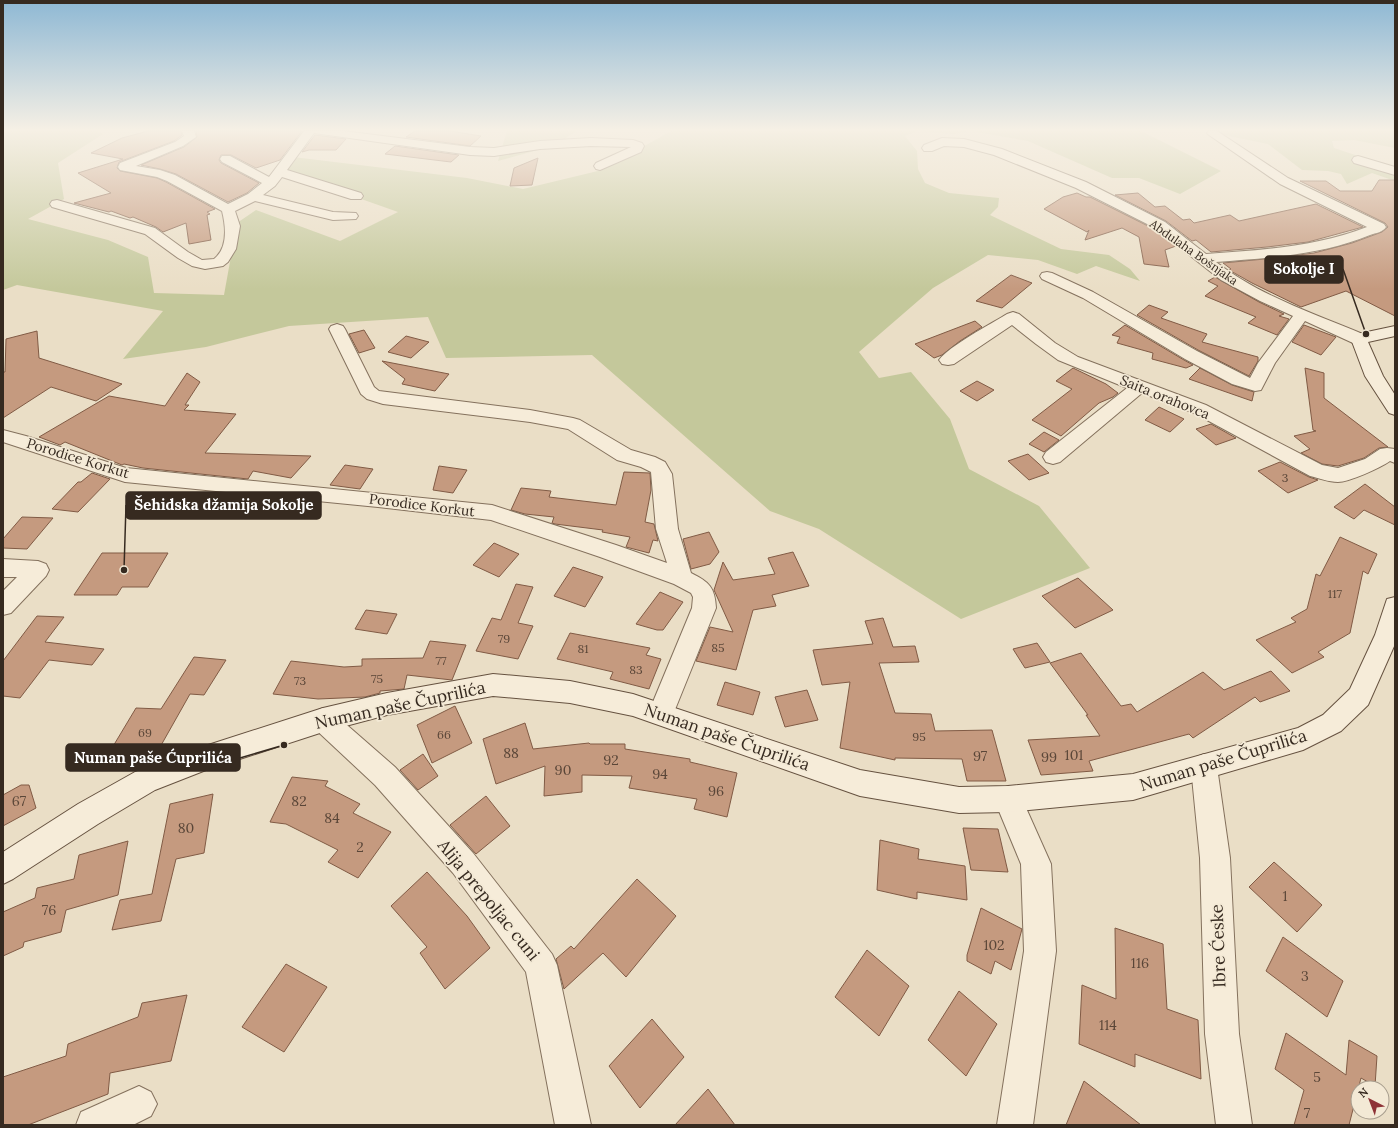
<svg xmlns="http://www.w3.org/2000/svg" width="1398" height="1128" font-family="Lora,serif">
	<rect width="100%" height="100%" fill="#eadec6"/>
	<g fill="#c4c89b">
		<polygon points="7,131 98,131 103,134 58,163 64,199 28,219 108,240 148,257 154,293 224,295 237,223 256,210 340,241 398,212 285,172 293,157 467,178 523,189 602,170 671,131 1141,131 1221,171 1180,194 1139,178 1112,178 1028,141 971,131 954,134 917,131 905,136 917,151 918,169 925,183 949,193 999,198 998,207 990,215 1061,249 1109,255 1130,269 1140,281 1096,266 1077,274 1038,260 988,255 933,288 859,352 879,378 911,372 950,419 969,469 1039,506 1090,568 961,619 819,529 770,511 592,355 446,358 428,317 289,326 206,347 123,359 163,311 17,285 3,290 3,132"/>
		<polygon points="507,131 576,131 556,145 498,161"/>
		<polygon points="1204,131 1395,131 1395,148 1354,140 1332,141 1334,148 1395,168 1395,181 1372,173 1347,184 1341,174 1328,171 1302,170 1268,144"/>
	</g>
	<g fill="#c59a7f" stroke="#815b45">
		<polygon points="148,131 181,131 182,135 174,141 119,162 117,168 120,171 157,178 166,182 215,209 207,212 210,214 207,215 211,240 189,244 186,223 163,232 156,227 133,217 130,218 111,211 109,212 74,203 111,193 78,173 123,159 91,153 122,138"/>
		<polygon points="196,131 302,131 280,160 256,168 231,155 221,155 219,160 221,163 259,183 247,193 228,202 176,174 160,169 141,165 184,147 197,137"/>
		<polygon points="415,131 450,131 481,136 470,146 406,137"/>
		<polygon points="315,135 346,139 336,150 309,150 302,152"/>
		<polygon points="395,146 459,155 451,162 385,154"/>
		<polygon points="538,158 532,185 510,186 514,168"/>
		<polygon points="1379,180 1395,180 1395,316 1346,291 1301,307 1252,283 1229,270 1231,269 1223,263 1275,258 1314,253 1352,243 1382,232 1388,227 1385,223 1300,181 1326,181 1340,191 1372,191"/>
		<polygon points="1077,193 1086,197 1090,197 1154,229 1176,246 1165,250 1169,267 1144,264 1139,237 1122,228 1085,240 1089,230 1087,232 1044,209 1063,197"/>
		<polygon points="1138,193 1155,207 1165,206 1183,220 1190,219 1194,223 1230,215 1239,221 1316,204 1363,227 1308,242 1267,247 1211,252 1196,240 1192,241 1166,221 1115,195"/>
		<polygon points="1011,275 1032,283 1002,308 976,301"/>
		<polygon points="1215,277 1259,302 1284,314 1279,316 1289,319 1277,335 1248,323 1256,317 1205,296 1218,286 1208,281"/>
		<polygon points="1149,305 1168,312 1161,318 1207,334 1202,342 1258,357 1258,361 1249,376 1198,350 1137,315"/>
		<polygon points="975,321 982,327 960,341 942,355 934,358 915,344"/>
		<polygon points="1125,325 1184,360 1193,365 1186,368 1152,359 1153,353 1117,343 1120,337 1112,335"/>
		<polygon points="1304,325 1336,337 1321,355 1292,342"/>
		<polygon points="364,330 375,348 359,353 349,334"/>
		<polygon points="37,331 39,358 122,384 96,401 51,387 3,418 3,372 5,372 6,339"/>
		<polygon points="406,336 429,342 411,358 388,352"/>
		<polygon points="382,361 449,374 435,391 402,384 405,379"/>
		<polygon points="1073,368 1106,384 1118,393 1113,397 1099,403 1061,436 1032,420 1072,389 1056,381"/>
		<polygon points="1200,368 1232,385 1254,392 1252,401 1189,379"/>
		<polygon points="1305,368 1324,373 1324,398 1388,447 1379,448 1364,458 1338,466 1322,464 1301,453 1310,449 1294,436 1316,431 1313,430"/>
		<polygon points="187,373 200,382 185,405 189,405 184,410 236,414 205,453 311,456 291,478 253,471 248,479 143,468 124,464 122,465 65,442 60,445 39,437 109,396 165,406"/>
		<polygon points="977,381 994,390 977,401 960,391"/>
		<polygon points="1159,407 1184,419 1170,432 1145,420"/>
		<polygon points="1211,424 1236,438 1216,445 1196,429"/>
		<polygon points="1044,432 1059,440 1044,452 1029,444"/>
		<polygon points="1028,454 1049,473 1029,480 1008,461"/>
		<polygon points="1280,462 1309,477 1318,480 1288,493 1258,471"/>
		<polygon points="345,465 373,469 360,489 330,485"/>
		<polygon points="439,466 467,470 453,493 433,490"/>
		<polygon points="624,472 650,473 651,490 645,522 654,524 658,541 653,540 649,553 626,547 630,537 602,532 603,530 555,524 552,523 554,517 525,514 511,510 521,488 551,491 549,497 616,505"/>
		<polygon points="92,473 110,479 78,512 52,509 78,482 81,482"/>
		<polygon points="1365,484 1395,507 1395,525 1364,510 1354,519 1334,507"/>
		<polygon points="22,517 53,518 27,549 3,548 3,539"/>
		<polygon points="709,532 719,552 710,564 691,569 683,539"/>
		<polygon points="1340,537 1377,554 1368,574 1363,571 1350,633 1318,652 1324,657 1292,673 1256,640 1296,622 1291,618 1307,609 1316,574 1320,576"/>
		<polygon points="494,543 519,554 499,577 473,565"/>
		<polygon points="793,552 809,586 772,595 776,606 753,610 736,670 696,661 710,627 733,632 714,590 723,562 733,580 775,574 768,558"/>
		<polygon points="102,553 168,553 148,587 122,587 117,595 74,595"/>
		<polygon points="573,567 603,577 585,607 554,596"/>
		<polygon points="1078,578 1113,610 1075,628 1042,596"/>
		<polygon points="516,584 533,587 518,623 533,626 518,659 476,651 492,618 501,620"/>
		<polygon points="660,592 683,602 663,630 657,630 636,624"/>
		<polygon points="366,610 397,614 387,634 355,629"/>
		<polygon points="37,616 64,617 45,642 104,649 92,665 49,660 20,698 3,696 3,661"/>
		<polygon points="883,618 893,647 915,646 919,662 879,663 895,713 931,714 935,731 992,730 1006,781 967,781 962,759 895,758 895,760 840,748 850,682 822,685 813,650 873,644 865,621"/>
		<polygon points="570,633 650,648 646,655 661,659 649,689 610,679 613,672 557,659"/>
		<polygon points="430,641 466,645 452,680 407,675 404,689 380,691 380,693 365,697 318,699 273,694 291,661 344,667 362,666 362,659 423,658"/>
		<polygon points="1037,643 1050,662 1025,668 1013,649"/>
		<polygon points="1081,653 1121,706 1131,704 1137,712 1203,672 1224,690 1271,671 1290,691 1260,702 1255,697 1193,738 1189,734 1089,761 1093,771 1041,775 1028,740 1100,736 1086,715 1088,715 1050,663"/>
		<polygon points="194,657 226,660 204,695 190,694 155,756 109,753 136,708 161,709"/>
		<polygon points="725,682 760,692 753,715 717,705"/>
		<polygon points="807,690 818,720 785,727 775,697"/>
		<polygon points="455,706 472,743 432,763 417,725"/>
		<polygon points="525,723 533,749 589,743 590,744 625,744 625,749 690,759 690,762 737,773 727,817 694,809 697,799 629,788 632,776 582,775 582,792 544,796 545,766 496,784 483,739"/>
		<polygon points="423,754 438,776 418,790 400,770"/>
		<polygon points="292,777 328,781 325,786 360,804 353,813 391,832 358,878 328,862 338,850 286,824 270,822"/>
		<polygon points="21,785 29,785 36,808 3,826 3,795"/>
		<polygon points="213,794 204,853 176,859 161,921 112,930 120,900 152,894 170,804"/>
		<polygon points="486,796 510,826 476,854 450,825"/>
		<polygon points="963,828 998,829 1008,872 971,870"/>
		<polygon points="880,840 919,849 918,859 965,866 967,900 917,892 917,899 877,890"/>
		<polygon points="128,841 118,895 66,910 61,932 24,942 23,947 3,956 3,912 35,898 37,888 74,879 79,855"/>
		<polygon points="1274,862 1322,905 1297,932 1249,887"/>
		<polygon points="427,872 467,916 490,948 445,989 420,953 427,947 391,906"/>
		<polygon points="637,879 676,916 626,977 603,953 564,989 556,959 571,946 574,949"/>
		<polygon points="981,908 1022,929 1011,970 995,961 991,974 967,961 967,955"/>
		<polygon points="1115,928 1163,944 1167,1009 1198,1020 1201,1079 1135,1054 1135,1067 1079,1044 1082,985 1116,999"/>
		<polygon points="1283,937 1343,981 1327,1017 1266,971"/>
		<polygon points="867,950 909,986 879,1036 835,997"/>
		<polygon points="286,964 327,987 284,1052 242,1027"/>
		<polygon points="959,991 997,1024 966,1076 928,1040"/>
		<polygon points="187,995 171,1061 110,1073 108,1094 28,1125 3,1125 3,1077 66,1056 68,1044 138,1017 142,1003"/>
		<polygon points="652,1019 684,1057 640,1108 609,1066"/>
		<polygon points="1286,1033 1346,1075 1349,1040 1377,1056 1375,1086 1361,1078 1349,1125 1294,1125 1304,1090 1275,1069"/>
		<polygon points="1084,1081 1141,1125 1066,1125"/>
		<polygon points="708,1089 735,1125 675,1125"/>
	</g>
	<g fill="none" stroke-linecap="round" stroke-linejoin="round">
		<g stroke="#84715d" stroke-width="2">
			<g id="street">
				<path d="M182,131H194L196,137L183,146L136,166L160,170L175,175L228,204L248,194L262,183L222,162L220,159L222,156H230L269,177L304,131H343L470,147L494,148L540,141L591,138L633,140L642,143L644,146L641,152L600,170L596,169L594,166L596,163L631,147L591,146L540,149L494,156L470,155L314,133L287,170L361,193L363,196L361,199H351L282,177L275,186L263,195L333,212L356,213L358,216L356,219L333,220L255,201L235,211L240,226L236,249L228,262L223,266L205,269L192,266L178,258L145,234L52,207L50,204L52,201L57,200L155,228L188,252L202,260L214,259C228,248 226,227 222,211L167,181L157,177L120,170L118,167L120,163L175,142L184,136Z"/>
				<path d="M1209,131H1217L1288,178L1384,224L1386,227C1383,232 1376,233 1370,235C1322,255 1267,258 1216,262C1260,296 1315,314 1365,335L1367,339L1365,343L1359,344L1353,343L1305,321L1275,363L1261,390L1255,391L1232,384L1185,359L1083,298L1042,279L1040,276L1042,273L1047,272L1052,273L1093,292L1197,351L1250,378L1258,363L1293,316L1260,301L1221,280L1155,228L1076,188L994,155L964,147L944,146L932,151H924L922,148L924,145L942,138L964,139L1002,149L1086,182L1165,222L1206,254C1260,250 1316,247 1367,227L1280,184L1209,135L1207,133Z"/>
				<polygon points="1358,156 1395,167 1395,175 1354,163 1352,160 1354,157"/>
				<path d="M1013,312L1019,314L1055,343L1078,357L1206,405L1322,465L1338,468L1365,459L1380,449L1387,448L1395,449V463L1390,461C1380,468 1349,482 1338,482C1329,482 1318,478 1310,476L1194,413L1142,393L1060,462L1053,464L1046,462L1043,457L1046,452L1127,388L1058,360L1036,344L1012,325L954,364L948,365L942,364L939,360C949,346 991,324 1007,314Z"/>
				<path d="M337,324L343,326L345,329L374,387L379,391L530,410L573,418L580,420L631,450L655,457L665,462L672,474L678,529L691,573C709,582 715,587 716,608L670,722L661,725L652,722L648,714L692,608L693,597L691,593L674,584L600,557L491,520L378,507L125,482L3,442V430L26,436L126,468L492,505L616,545L667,563L656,529L651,472L641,467L617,460L568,429L530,422L383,404L367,399L361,394L329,329L331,326Z"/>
				<polygon points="3,559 38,561 46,564 49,570 46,576 11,613 3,615 3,591 17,577 3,577"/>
				<polygon points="323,708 332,712 395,767 473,853 552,954 557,965 591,1125 555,1125 526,972 453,873 375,785 314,728 310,720 314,712"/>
				<polygon points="1204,754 1214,758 1217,767 1230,858 1239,1034 1252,1125 1216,1125 1205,1034 1200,858 1191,767 1194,758"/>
				<polygon points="1008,786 1018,790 1051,864 1056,951 1033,1125 997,1125 1024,951 1021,864 994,799 998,790"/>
				<polygon points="139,1086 151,1092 157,1104 151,1116 133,1125 76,1125 81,1112"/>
			</g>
		</g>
		<g stroke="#665240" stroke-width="2">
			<g id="secondary">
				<polygon points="1395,326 1395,336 1368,342 1383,376 1395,395 1395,415 1389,413 1365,376 1351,339 1353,335"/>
				<polygon points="1395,597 1395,644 1368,705 1341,731 1303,750 1133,800 1008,812 959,813 860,796 633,716 570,703 493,696 387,715 323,732 206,770 155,790 98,824 13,879 3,884 3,852 78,804 135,772 205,746 323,708 387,693 493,674 570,681 633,694 860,770 959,787 1008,786 1133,774 1298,728 1323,715 1350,689 1375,635 1387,599"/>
			</g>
		</g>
		<use href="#street" fill="#f6ecd9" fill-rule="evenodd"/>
		<use href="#secondary" fill="#f6ecd9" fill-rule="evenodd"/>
	</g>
	<linearGradient id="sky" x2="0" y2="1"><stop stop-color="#8eb8d4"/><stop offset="0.45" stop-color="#f6f0e5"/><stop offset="1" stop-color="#f6f0e5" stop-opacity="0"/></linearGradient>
	<rect width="1398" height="289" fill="url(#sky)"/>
	<g text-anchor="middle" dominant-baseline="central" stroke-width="3.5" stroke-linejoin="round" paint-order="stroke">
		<g font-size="12" fill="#362a20" stroke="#f3e9d5">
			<text transform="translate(1194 252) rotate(35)">Abdulaha Bošnjaka</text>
		</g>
		<g font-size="12" fill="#5a4638">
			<text x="1285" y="477">3</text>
			<text x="1335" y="593">117</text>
			<text x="504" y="638">79</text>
			<text x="718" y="647">85</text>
			<text x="583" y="648">81</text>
			<text x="441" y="660">77</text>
			<text x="636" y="669">83</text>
			<text x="377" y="678">75</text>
			<text x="300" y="680">73</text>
			<text x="145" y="732">69</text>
			<text x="444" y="734">66</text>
			<text x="919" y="736">95</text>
		</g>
		<g font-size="14" fill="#362a20" stroke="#f3e9d5">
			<text transform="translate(1165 397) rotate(22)">Saita orahovca</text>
			<text transform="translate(78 458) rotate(17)">Porodice Korkut</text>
			<text transform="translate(422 505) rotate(7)">Porodice Korkut</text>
		</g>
		<g font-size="14" fill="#5a4638">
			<text x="511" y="753">88</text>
			<text x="1074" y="755">101</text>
			<text x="980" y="756">97</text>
			<text x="1049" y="757">99</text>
			<text x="611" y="760">92</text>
			<text x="563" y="770">90</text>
			<text x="660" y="774">94</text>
			<text x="716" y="791">96</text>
			<text x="19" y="801">67</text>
			<text x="299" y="801">82</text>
			<text x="332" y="818">84</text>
			<text x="186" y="828">80</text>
			<text x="360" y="847">2</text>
			<text x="1285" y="896">1</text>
			<text x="49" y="910">76</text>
			<text x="994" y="945">102</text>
			<text x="1140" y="963">116</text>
			<text x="1305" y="976">3</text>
			<text x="1108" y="1025">114</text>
			<text x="1317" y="1077">5</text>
			<text x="1307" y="1113">7</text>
		</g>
		<g font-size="17" fill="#362a20" stroke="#f3e9d5">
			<text transform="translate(400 705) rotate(-12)">Numan paše Čuprilića</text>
			<text transform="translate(727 737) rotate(19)">Numan paše Čuprilića</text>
			<text transform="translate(1223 760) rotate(-17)">Numan paše Čuprilića</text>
			<text transform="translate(489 900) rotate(51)">Alija prepoljac cuni</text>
			<text transform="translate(1218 946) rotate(-92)">Ibre Ćeske</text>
		</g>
	</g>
	<path fill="none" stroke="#362a20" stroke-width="1.5" d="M1366 334L1343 269M124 570L126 505M284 745L240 758"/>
	<g fill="#362a20" stroke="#f3e9d5" stroke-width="1.5">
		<circle cx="1366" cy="334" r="4"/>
		<circle cx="124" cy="570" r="4"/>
		<circle cx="284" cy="745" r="4"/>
	</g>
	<g fill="#362a20" stroke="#362a20" stroke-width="1.5">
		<rect x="1265" y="256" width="78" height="27" rx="4"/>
		<rect x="126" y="492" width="195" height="27" rx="4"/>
		<rect x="66" y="744" width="174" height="27" rx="4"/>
	</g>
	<g font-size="15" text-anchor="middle" font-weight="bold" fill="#fff">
		<text x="1304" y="274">Sokolje I</text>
		<text x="224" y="510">Šehidska džamija Sokolje</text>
		<text x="153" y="763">Numan paše Ćuprilića</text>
	</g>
	<rect width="1398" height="1128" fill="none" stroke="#362a20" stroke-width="8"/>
	<g transform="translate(1370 1100) rotate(318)"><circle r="19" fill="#f3e9d5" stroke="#a79d8d"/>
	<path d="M0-3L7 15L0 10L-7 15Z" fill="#8e3236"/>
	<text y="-6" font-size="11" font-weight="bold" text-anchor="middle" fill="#362a20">N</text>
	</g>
</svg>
